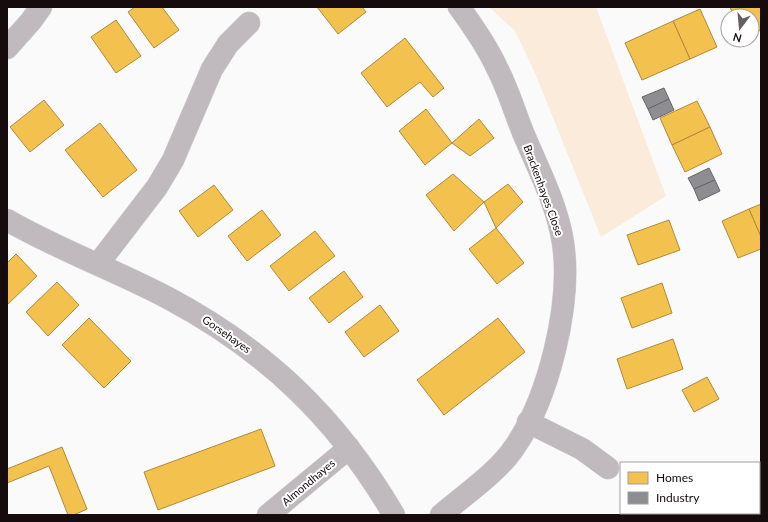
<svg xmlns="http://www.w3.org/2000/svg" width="768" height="522" font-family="Lato,sans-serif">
	<rect width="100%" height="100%" fill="#fafafa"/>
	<polygon fill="#faebdb" points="489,7 596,7 666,196 601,237 535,73 515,31"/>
	<g fill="#f2c14e" stroke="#b08a3a">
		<polygon points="135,7 162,7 179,30 154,48 128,12"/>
		<polygon points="317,7 362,7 366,12 338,34"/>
		<polygon points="730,7 761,7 761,30 752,34 752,16 734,16"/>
		<polygon points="700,9 717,47 690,59 673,21"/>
		<polygon points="116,20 141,56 116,73 91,37"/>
		<polygon points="673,21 690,59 642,80 625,43"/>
		<polygon points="405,38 444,88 433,97 420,82 387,107 361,73"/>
		<polygon points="44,100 64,125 30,152 10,127"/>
		<polygon points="697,101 710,127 672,145 660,118"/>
		<polygon points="426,109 452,143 425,165 399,131"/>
		<polygon points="479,119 494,138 470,156 452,143"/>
		<polygon points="100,123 137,170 103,197 65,150"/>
		<polygon points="710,127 722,154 685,172 672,145"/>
		<polygon points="453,174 484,202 454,231 426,195"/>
		<polygon points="508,184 523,202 496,228 484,202"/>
		<polygon points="214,185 233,210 198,237 179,211"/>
		<polygon points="761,204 761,237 749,209"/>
		<polygon points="749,209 761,237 761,249 738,258 722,221"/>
		<polygon points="262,210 281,235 247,261 228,236"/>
		<polygon points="669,220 680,250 638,265 627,235"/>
		<polygon points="496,228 524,263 497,284 469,249"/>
		<polygon points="315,231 335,256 289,291 270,266"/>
		<polygon points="16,254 37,276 7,305 7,263"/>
		<polygon points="344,271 363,297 329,323 309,298"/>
		<polygon points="57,282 79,305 48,336 26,312"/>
		<polygon points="662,283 672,313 632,328 621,298"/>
		<polygon points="380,305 399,331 364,357 345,332"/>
		<polygon points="89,318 131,361 104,388 62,345"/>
		<polygon points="498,318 525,352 444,415 417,380"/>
		<polygon points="673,339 683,369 627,389 617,359"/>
		<polygon points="707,377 719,399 694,412 682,390"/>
		<polygon points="261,429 275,466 158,510 144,472"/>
		<polygon points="62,447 87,509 74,515 68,515 49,466 7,483 7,469"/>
	</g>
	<g fill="#8d8d92" stroke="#69666a">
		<polygon points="664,88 669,99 648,109 642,97"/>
		<polygon points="669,99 674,110 653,120 648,109"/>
		<polygon points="709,168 715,180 694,189 688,178"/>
		<polygon points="715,180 720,191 699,201 694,189"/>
	</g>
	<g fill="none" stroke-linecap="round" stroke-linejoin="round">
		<g stroke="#d6d4d4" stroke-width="23">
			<g id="minor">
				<polyline points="7,48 31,21 41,7"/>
				<path d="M7,220C59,250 115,270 168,298C266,350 337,418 394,515"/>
				<polyline points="98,264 157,187 173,160 212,69 228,44 249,23"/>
				<polyline points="528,422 582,449 608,468"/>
				<polyline points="268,515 349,448"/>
				<path d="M441,515C463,496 498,472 514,448C549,398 572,303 563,243C558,207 538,168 524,135C515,113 508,89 497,68C487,46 473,26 459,7"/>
			</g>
		</g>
		<use href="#minor" stroke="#c0b9be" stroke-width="22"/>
	</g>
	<g text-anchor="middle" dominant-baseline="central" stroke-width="4" stroke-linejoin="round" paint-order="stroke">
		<g font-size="11" fill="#160b0d" stroke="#fff">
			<text transform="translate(544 190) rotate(70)">Brackenhayes Close</text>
			<text transform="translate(227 334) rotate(35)">Gorsehayes</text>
			<text transform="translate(308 482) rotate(-40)">Almondhayes</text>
		</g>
	</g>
	<rect width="768" height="522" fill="none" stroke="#160b0d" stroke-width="16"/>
	<rect x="620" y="462" width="140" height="52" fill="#ffffff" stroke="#a29d9e"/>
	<rect x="628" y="472" width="20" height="12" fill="#f2c14e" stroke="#a29d9e"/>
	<text x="656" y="482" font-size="12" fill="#160b0d">Homes</text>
	<rect x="628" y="492" width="20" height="12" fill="#8d8d92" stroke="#a29d9e"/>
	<text x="656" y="502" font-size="12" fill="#160b0d">Industry</text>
	<g transform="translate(740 28) rotate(196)"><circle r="19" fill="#ffffff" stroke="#a29d9e"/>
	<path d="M0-3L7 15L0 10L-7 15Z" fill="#665f60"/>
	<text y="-6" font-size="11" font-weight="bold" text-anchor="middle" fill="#160b0d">N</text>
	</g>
</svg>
